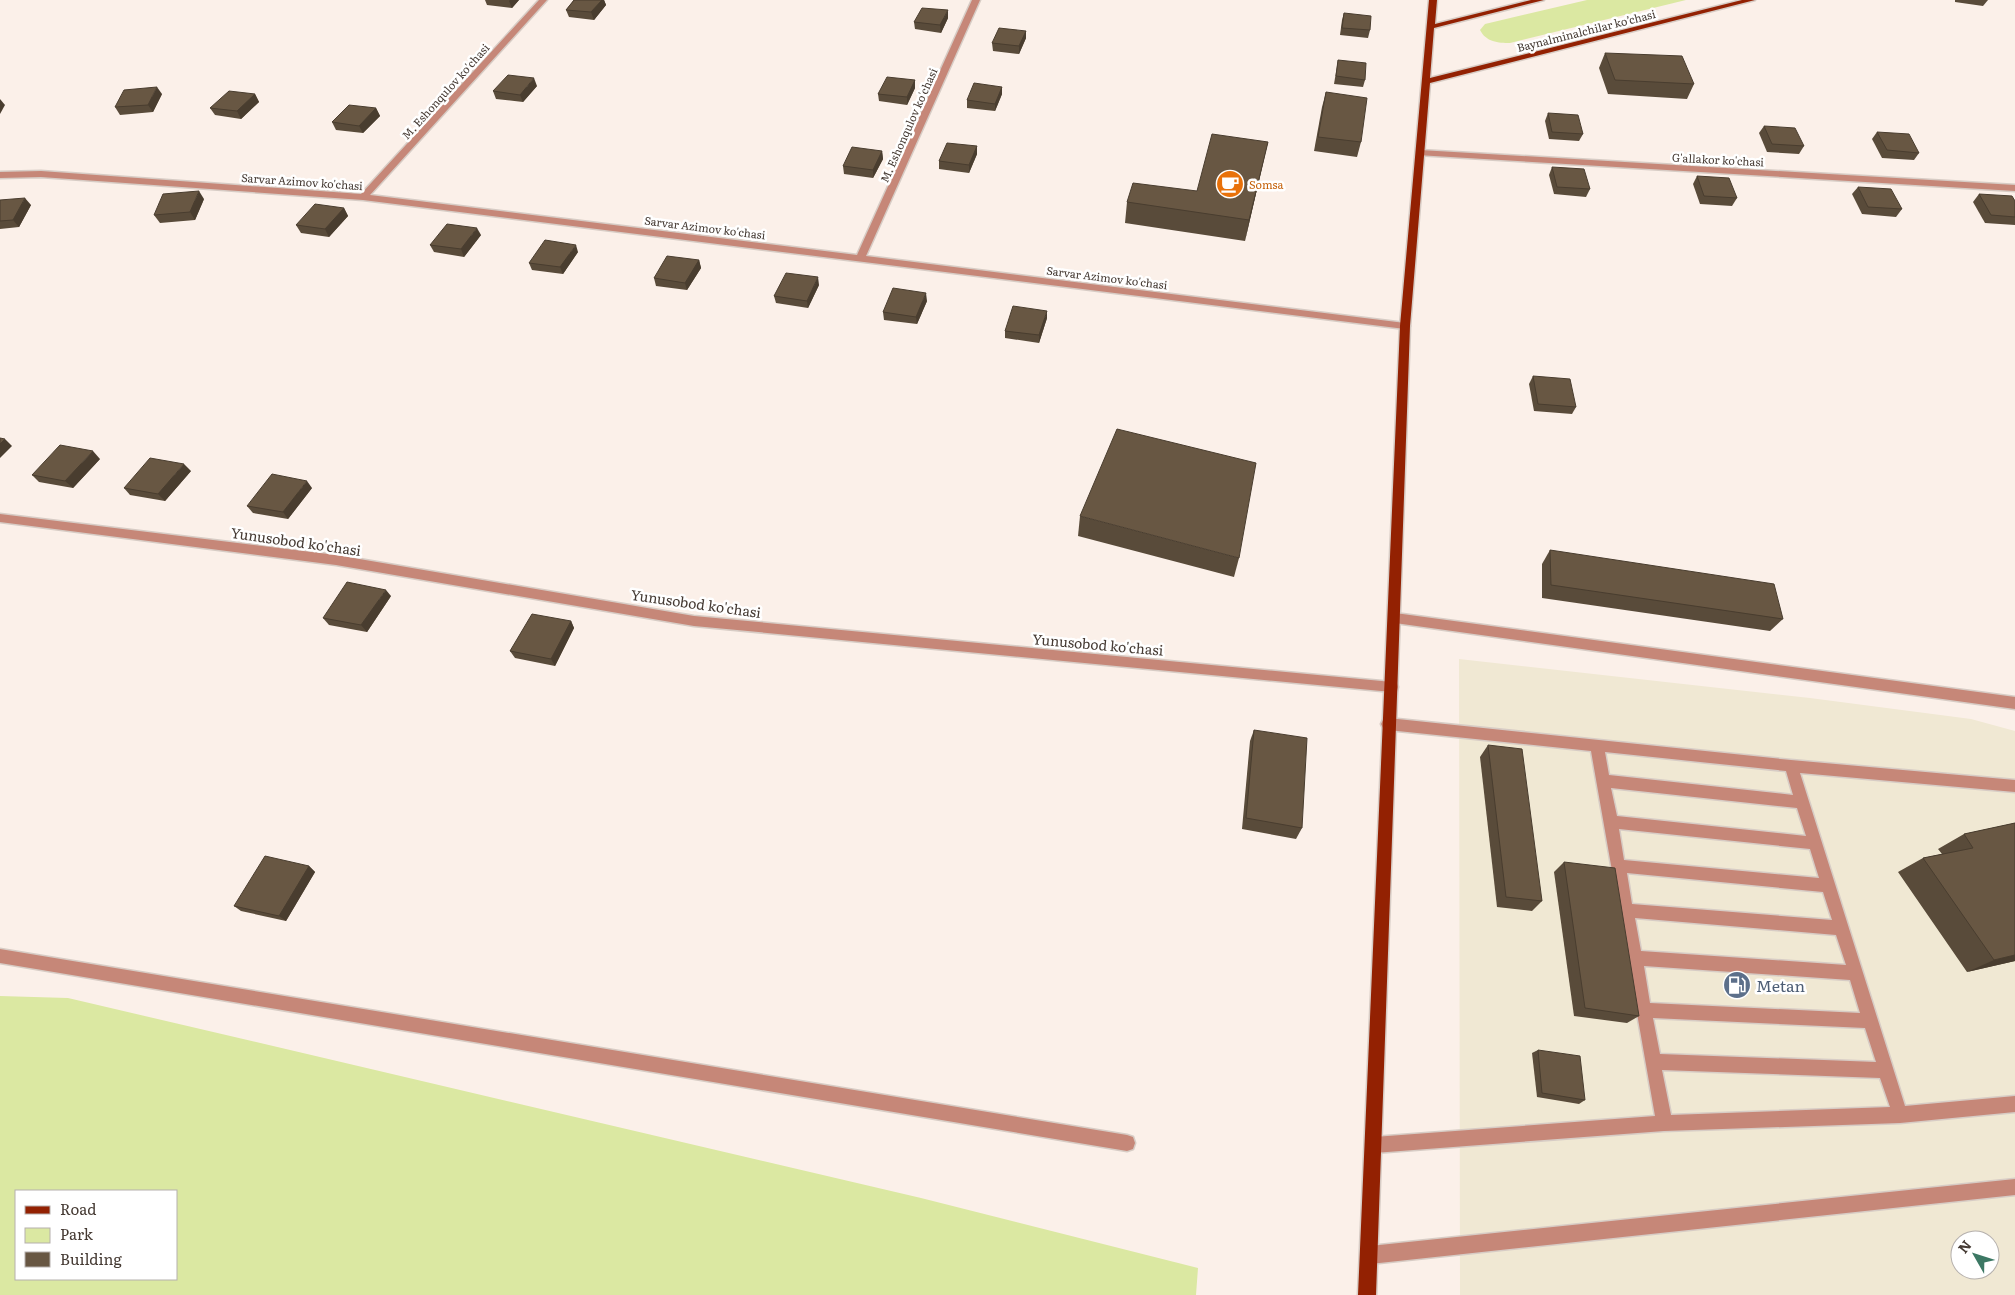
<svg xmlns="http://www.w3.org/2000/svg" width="2015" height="1295" font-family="Literata,serif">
	<rect width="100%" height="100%" fill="#fbf0e9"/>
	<path fill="#f0e8d3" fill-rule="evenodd" d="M1459,659L1810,698L1971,719L2015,731V1295H1460ZM1960,1240H1990V1270H1960Z"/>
	<g fill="#dbe8a2" fill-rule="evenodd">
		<path d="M1587,0H1686L1510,43C1498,43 1486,42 1480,30L1485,24Z"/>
		<path d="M0,996L68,998L921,1198L1198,1268L1196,1295H0ZM16,1191H176V1279H16Z"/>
	</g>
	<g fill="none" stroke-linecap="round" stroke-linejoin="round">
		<g stroke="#d7ccc5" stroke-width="3">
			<g id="minor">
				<polygon points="539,0 547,0 370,195 857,255 972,0 980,0 866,256 1405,323 1410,326 1405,329 363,200 41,177 0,178 0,172 41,171 361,194"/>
				<polygon points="1420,150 2015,185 2015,191 1417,155 1416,153"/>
				<polygon points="0,514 336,555 694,616 1392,682 1397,683 1398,687 1397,691 1392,692 694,626 336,565 0,522"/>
				<polygon points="1395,613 2015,697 2015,709 1395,623 1391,622 1389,618 1391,614"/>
				<path d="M1388,718L1791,760L2015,780V792L1800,773L1905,1106L2015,1096V1112L1900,1123L1664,1131L1374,1153L1368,1151L1366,1145L1368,1139L1374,1137L1655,1116L1591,751L1388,730L1383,728L1381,724L1383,720ZM1605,752L1786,771L1793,795L1609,775ZM1611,788L1797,808L1806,836L1617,816ZM1619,829L1810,849L1819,878L1624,860ZM1627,873L1823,892L1832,920L1632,904ZM1635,918L1836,935L1846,965L1641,951ZM1644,966L1850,980L1860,1013L1650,1003ZM1653,1018L1865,1028L1876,1062L1660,1054ZM1662,1070L1880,1078L1890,1107L1671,1115Z"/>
				<polygon points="0,949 1127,1135 1133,1137 1135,1143 1133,1149 1127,1151 0,963"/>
				<polygon points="2015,1179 2015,1195 1370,1264 1364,1261 1361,1255 1364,1249 1370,1246"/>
			</g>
		</g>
		<g stroke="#d7ccc5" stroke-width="3">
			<polygon id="major" points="1429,0 1437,0 1435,24 1531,0 1544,0 1434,28 1430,78 1742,0 1755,0 1430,83 1410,326 1376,1295 1358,1295 1400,326"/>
		</g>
		<use href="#minor" fill="#c68778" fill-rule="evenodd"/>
		<use href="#major" fill="#932102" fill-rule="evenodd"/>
	</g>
	<g fill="#594b3a">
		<polygon points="485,0 519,0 512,8 487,5"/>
		<polygon points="574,0 604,0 606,5 594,20 569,17 566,10"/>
		<polygon points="1955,0 1988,0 1983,6 1955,2"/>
		<polygon points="1344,13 1370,30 1368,38 1340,35 1342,20"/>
		<polygon points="948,18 941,33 915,29 914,22"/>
		<polygon points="1026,31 1026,38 1019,54 993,51 992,43"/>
		<polygon points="1605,53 1694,84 1687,99 1608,94 1599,68"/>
		<polygon points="1338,60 1365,80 1363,87 1334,84"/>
		<polygon points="915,80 915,88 907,105 879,101 878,94"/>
		<polygon points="537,86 523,102 496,99 493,91"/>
		<polygon points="1002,87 1002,94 995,111 967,108 967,100"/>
		<polygon points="1326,92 1361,142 1357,157 1314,151 1322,107"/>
		<polygon points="162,94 153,112 120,115 115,107"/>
		<polygon points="255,94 259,102 241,119 215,115 210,108"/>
		<polygon points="376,108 380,116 363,133 336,130 332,122"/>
		<polygon points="1548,113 1583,134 1579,141 1549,139 1545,121"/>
		<polygon points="1764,126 1804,146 1799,154 1767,152 1759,133"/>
		<polygon points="1877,132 1919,153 1914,160 1882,158 1872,139"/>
		<polygon points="1268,142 1245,241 1125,223 1127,202 1197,191"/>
		<polygon points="977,146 977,154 969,173 939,169 939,161"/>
		<polygon points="882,151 883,159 873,178 844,174 843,166"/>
		<polygon points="1552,167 1590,189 1586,197 1554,194 1549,175"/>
		<polygon points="1697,176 1737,198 1732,206 1700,204 1693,184"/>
		<polygon points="1858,187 1902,209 1896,217 1862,214 1852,194"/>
		<polygon points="1979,194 2015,201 2015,225 1985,223 1973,202"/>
		<polygon points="204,199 195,220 160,223 154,215"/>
		<polygon points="0,200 31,205 19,227 0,229"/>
		<polygon points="344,208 348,216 329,237 301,233 296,225"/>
		<polygon points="481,235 464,257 434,252 430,245"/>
		<polygon points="578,252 563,274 532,270 529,263"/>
		<polygon points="699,260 701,268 687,290 656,286 654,278"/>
		<polygon points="819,285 808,308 776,303 774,296"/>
		<polygon points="927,301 917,324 884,320 883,312"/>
		<polygon points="1047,318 1039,343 1005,338 1005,331"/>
		<polygon points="1533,376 1576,407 1572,414 1534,411 1529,384"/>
		<polygon points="100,459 73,488 39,482 32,475"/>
		<polygon points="191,471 165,501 130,495 124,488"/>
		<polygon points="312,488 288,519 253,513 247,506"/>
		<polygon points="1080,516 1239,558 1234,577 1078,536"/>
		<polygon points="1550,550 1783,619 1770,631 1542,598 1542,564"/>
		<polygon points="391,596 367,632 329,625 323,618"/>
		<polygon points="571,621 574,628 555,666 515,658 510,651"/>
		<polygon points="1254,730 1302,828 1296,839 1242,829 1250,741"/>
		<polygon points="1488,745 1542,901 1532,911 1497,907 1480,757"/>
		<polygon points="2015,823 2015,961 1967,972 1898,872 1923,858 1942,854 1938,849 1964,834"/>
		<polygon points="1564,862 1639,1016 1627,1023 1574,1016 1554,872"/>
		<polygon points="309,866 315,872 286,921 241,911 234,906"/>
		<polygon points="1538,1050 1585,1100 1579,1104 1537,1097 1532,1053"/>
	</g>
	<g fill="#493d2f">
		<polygon points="510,0 519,0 512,8 509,1"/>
		<polygon points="602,0 604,0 606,5 594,20 591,12"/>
		<polygon points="948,10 948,18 941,33 940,25"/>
		<polygon points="1026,31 1026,38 1019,54 1019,46"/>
		<polygon points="534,78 537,86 523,102 520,95"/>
		<polygon points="915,80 915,88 907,105 907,97"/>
		<polygon points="157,87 162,94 153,112 148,105"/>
		<polygon points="1002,87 1002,94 995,111 995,104"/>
		<polygon points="255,94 259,102 241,119 237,111"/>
		<polygon points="0,99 5,105 0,114"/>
		<polygon points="376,108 380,116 363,133 359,126"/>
		<polygon points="1268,142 1263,163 1245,241 1249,220"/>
		<polygon points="977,146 977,154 969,173 969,165"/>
		<polygon points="882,151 883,159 873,178 873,170"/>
		<polygon points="199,191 204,199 195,220 190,212"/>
		<polygon points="25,198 31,205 19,227 13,220"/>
		<polygon points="344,208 348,216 329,237 325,229"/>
		<polygon points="477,228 481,235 464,257 461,249"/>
		<polygon points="576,245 578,252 563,274 560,267"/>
		<polygon points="699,260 701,268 687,290 685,283"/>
		<polygon points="818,277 819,285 808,308 807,301"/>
		<polygon points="926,293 927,301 917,324 916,317"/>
		<polygon points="1047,311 1047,318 1039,343 1039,335"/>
		<polygon points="5,439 12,446 0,458 0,444"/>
		<polygon points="93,451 100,459 73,488 65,481"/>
		<polygon points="184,464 191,471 165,501 158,494"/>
		<polygon points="307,481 312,488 288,519 283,512"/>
		<polygon points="386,590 391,596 367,632 361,625"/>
		<polygon points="571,621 574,628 555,666 551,659"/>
		<polygon points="309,866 315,872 286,921 279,916"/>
		<polygon points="2015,955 2015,961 1967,972 1994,960"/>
	</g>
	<g fill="#685743" stroke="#493d2f">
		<polygon points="574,0 602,0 591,12 566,10"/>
		<polygon points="922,8 948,10 940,25 914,22"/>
		<polygon points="1344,13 1371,16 1370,30 1342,28"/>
		<polygon points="999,28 1026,31 1019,46 992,43"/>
		<polygon points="1605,53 1682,56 1694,84 1615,80"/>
		<polygon points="1338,60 1366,63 1365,80 1336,76"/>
		<polygon points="508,75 534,78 520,95 493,91"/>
		<polygon points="887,77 915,80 907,97 878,94"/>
		<polygon points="974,83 1002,87 995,104 967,100"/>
		<polygon points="157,87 148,105 115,107 124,90"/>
		<polygon points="229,91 255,94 237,111 210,108"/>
		<polygon points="1326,92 1367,98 1361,142 1318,137"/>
		<polygon points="349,105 376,108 359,126 332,122"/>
		<polygon points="1548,113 1578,115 1583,134 1552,132"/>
		<polygon points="1764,126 1795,128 1804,146 1772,144"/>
		<polygon points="1877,132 1909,134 1919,153 1887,150"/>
		<polygon points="1212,134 1268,142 1249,220 1127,202 1133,183 1197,191"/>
		<polygon points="947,143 977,146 969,165 939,161"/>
		<polygon points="852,147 882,151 873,170 843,166"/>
		<polygon points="1552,167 1584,169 1590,189 1557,187"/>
		<polygon points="1697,176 1729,178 1737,198 1704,196"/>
		<polygon points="1858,187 1891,189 1902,209 1868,207"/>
		<polygon points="199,191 190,212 154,215 163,194"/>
		<polygon points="1979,194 2012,196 2015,201 2015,217 1991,215"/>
		<polygon points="25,198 13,220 0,221 0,200"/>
		<polygon points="315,204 344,208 325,229 296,225"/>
		<polygon points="447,224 477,228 461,249 430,245"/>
		<polygon points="545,240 576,245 560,267 529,263"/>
		<polygon points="667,256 699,260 685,283 654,278"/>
		<polygon points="786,273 818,277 807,301 774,296"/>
		<polygon points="893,288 926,293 916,317 883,312"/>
		<polygon points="1013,306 1047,311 1039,335 1005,331"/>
		<polygon points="1533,376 1570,379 1576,407 1538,404"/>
		<polygon points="1117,429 1256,463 1239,558 1080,516"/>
		<polygon points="0,438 5,439 0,444"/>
		<polygon points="60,445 93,451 65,481 32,475"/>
		<polygon points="150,458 184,464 158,494 124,488"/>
		<polygon points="272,474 307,481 283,512 247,506"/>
		<polygon points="1550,550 1774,584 1783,619 1551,585"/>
		<polygon points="347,582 386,590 361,625 323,618"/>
		<polygon points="532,614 571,621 551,659 510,651"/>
		<polygon points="1254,730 1307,738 1302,828 1246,818"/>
		<polygon points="1488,745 1522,749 1542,901 1506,897"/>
		<polygon points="2015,823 2015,955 1994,960 1923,858 1973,848 1964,834"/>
		<polygon points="265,856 309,866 279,916 234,906"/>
		<polygon points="1564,862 1615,868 1639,1016 1585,1008"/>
		<polygon points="1538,1050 1580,1056 1585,1100 1542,1093"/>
	</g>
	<defs>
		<g id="cafe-disc" transform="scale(1.4375)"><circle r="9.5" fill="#e8710a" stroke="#fff"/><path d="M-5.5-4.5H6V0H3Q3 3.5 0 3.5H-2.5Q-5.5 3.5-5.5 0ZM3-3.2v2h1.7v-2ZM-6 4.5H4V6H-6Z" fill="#fff"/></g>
		<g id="fuel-disc" transform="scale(1.4375)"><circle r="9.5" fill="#5c6f8a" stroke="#fff"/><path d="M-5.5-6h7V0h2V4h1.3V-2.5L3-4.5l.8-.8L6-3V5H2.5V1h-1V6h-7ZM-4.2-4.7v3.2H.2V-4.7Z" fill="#fff"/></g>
	</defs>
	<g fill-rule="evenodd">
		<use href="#cafe-disc" x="1230" y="184"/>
		<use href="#fuel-disc" x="1737" y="985"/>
	</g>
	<g text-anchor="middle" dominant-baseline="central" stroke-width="5" stroke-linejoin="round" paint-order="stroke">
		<g font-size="11" fill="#453a33" stroke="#fff">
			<text transform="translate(1586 30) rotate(-14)">Baynalminalchilar ko’chasi</text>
			<text transform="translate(445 91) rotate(-48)">M. Eshonqulov ko'chasi</text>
			<text transform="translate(908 125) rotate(-66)">M. Eshonqulov ko'chasi</text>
			<text transform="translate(1718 159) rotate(3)">G'allakor ko'chasi</text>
			<text transform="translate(302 181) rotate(4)">Sarvar Azimov ko'chasi</text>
			<text transform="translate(705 227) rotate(7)">Sarvar Azimov ko'chasi</text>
			<text transform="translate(1107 277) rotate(7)">Sarvar Azimov ko'chasi</text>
		</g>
		<g font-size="11" fill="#c56008" stroke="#fff" text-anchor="start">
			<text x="1249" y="184">Somsa</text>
		</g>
		<g font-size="14" fill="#453a33" stroke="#fff">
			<text transform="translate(296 541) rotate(8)">Yunusobod ko'chasi</text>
			<text transform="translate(696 603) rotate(8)">Yunusobod ko'chasi</text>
			<text transform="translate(1098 644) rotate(5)">Yunusobod ko'chasi</text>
		</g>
		<g font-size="16" fill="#4e5e75" stroke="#fff" text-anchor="start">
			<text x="1756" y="985">Metan</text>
		</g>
	</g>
	<rect x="15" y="1190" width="162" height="90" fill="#ffffff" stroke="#b5b0ad"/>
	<rect x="25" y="1206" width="25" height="8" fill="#932102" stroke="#b5b0ad"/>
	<text x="60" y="1215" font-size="15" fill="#453a33">Road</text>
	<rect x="25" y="1228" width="25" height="15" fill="#dbe8a2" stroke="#b5b0ad"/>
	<text x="60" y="1240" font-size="15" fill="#453a33">Park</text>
	<rect x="25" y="1252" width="25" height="15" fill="#685743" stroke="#b5b0ad"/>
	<text x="60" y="1265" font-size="15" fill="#453a33">Building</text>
	<g transform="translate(1975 1255) rotate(309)"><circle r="24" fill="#ffffff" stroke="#b5b0ad"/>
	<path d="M0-4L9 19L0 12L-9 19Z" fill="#3c7864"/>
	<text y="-8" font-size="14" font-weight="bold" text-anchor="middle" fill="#453a33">N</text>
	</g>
</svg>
